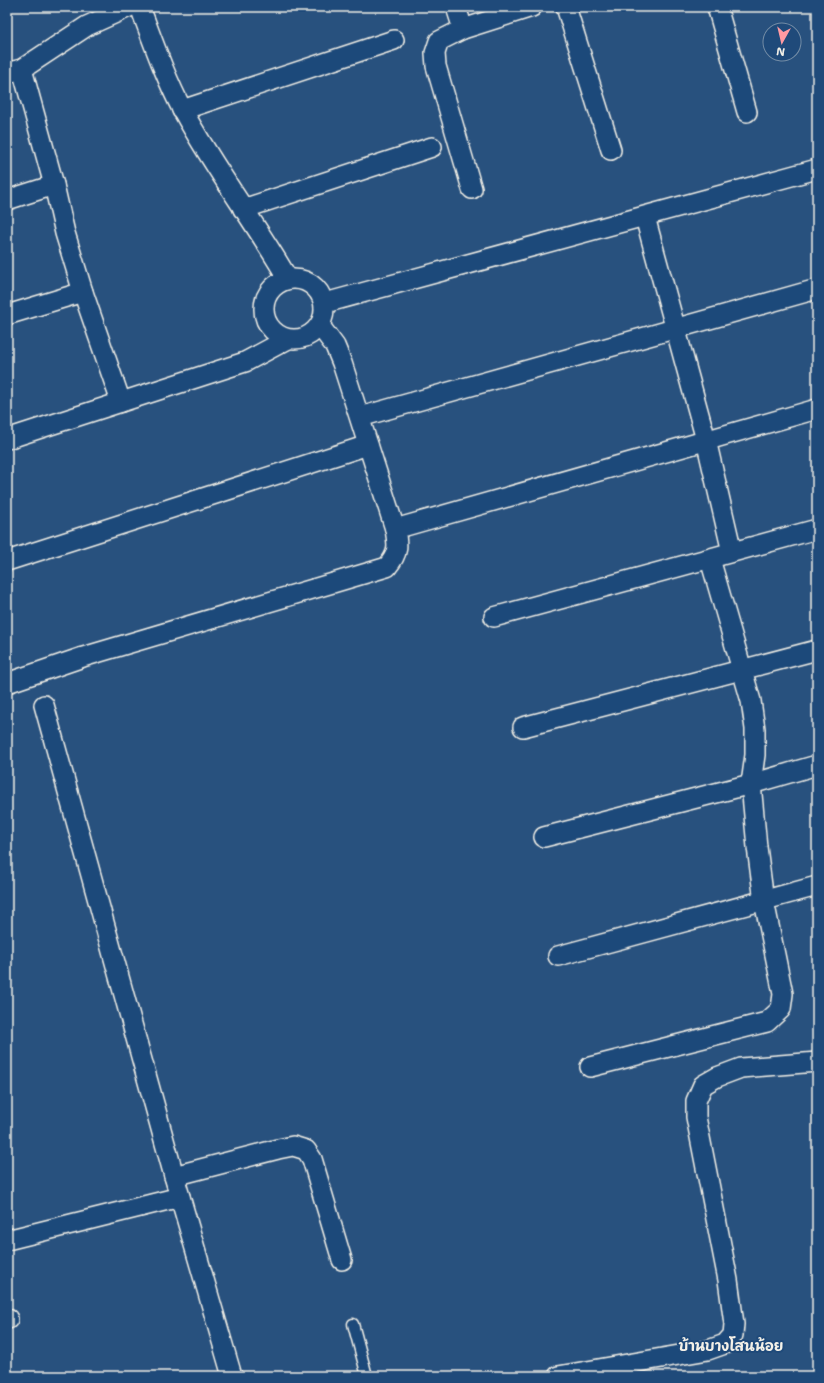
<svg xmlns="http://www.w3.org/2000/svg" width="824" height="1383" font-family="'Shantell Sans','Playpen Sans Thai',sans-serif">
	<rect width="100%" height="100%" fill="#28517e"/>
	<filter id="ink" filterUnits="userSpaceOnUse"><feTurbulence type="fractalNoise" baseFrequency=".025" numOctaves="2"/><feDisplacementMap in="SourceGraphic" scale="8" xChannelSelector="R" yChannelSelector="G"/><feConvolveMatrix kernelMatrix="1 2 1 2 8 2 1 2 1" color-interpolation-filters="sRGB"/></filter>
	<g filter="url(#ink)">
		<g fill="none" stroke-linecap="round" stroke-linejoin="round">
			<g stroke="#f4f1e8" stroke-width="13">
				<polyline id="lane" points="353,1324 367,1376"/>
			</g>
			<g stroke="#f4f1e8" stroke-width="22">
				<g id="street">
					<path d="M140,7C153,42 166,79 183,111C215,170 255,222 288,279"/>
					<polyline points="456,7 463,29"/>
					<polyline points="566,7 611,150"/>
					<polyline points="717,7 747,112"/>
					<polyline points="22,69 54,185 65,233 83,292 121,402"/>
					<polyline points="7,73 22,69 87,26 129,7"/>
					<polyline points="182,110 394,40"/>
					<polyline points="472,189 436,66 435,53 439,41 463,29 532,7"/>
					<polyline points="7,200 54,185"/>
					<polyline points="243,209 432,147"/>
					<polyline points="645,217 706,440 732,552"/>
					<circle cx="294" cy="309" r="30"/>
					<polyline points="325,303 817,169"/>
					<polyline points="7,315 83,292"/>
					<polyline points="360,417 817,289"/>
					<polyline points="7,439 245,362 288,339"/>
					<polyline points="395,529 817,409"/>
					<polyline points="7,561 368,445"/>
					<polyline points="494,617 817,529"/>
					<path d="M7,683L83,657L387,567C399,553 398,546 395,529L342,363L335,346L320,326"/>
					<polyline points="44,705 174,1176 232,1376"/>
					<polyline points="523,727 817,650"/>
					<polyline points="544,837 751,784 817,765"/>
					<polyline points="558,956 817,886"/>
					<polyline points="590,1067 767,1022 781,1009 783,994 764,901 757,847 751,784 755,755 755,729 751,701 710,559"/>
					<polyline points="174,1176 278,1149 293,1146 306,1150 312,1159 342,1260"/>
					<polyline points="7,1240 180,1197"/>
					<polyline points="7,1319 8,1319"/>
					<polyline points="558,1376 708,1350 725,1344 733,1335 734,1324 728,1280 696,1117 696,1101 703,1085 717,1077 741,1068 817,1062"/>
				</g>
			</g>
			<use href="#lane" stroke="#1f4a7a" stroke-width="10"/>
			<use href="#street" stroke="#1f4a7a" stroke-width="19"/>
		</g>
	</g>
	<g text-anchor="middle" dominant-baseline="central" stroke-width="4" stroke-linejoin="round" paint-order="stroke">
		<g font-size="14" font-weight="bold" fill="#f4f1e8" stroke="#1f4a7a">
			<text x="731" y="1346">บ้านบางโสนน้อย</text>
		</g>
	</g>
	<rect width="824" height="1383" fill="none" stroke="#1f4a7a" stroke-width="24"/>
	<rect x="12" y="12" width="800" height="1359" fill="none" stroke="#f4f1e8" stroke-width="1.5" filter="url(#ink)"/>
	<g transform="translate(782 42) rotate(188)"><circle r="19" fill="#1f4a7a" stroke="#748da6"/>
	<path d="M0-3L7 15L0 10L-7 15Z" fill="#ff9aa2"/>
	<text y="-6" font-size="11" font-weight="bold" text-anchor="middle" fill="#f4f1e8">N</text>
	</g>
</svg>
